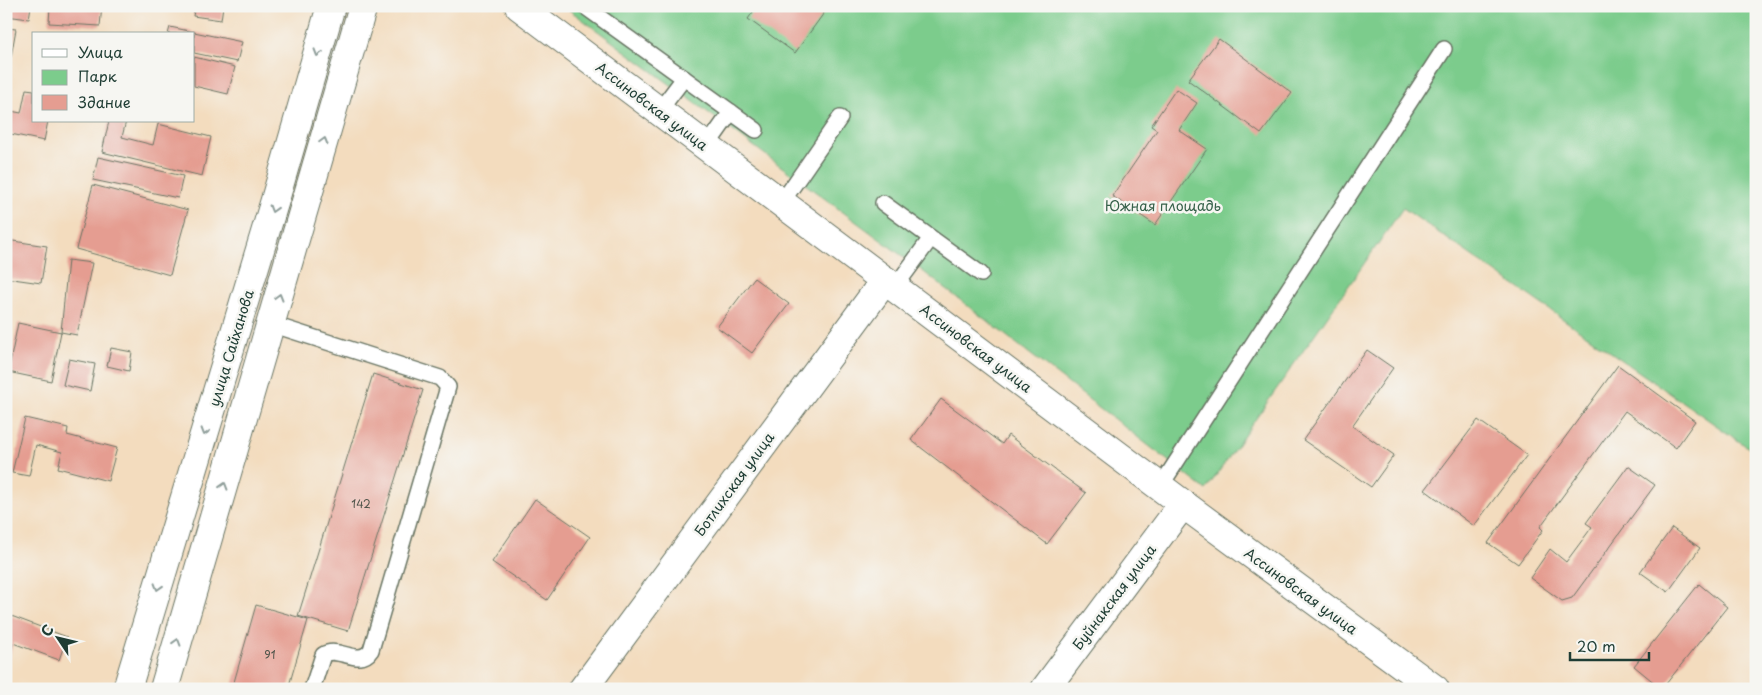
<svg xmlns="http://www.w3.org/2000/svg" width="1762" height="695" font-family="'Playpen Sans',sans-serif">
	<rect width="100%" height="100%" fill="#f6f6f2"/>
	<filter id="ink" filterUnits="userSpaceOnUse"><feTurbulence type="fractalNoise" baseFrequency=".02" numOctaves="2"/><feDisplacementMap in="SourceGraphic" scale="10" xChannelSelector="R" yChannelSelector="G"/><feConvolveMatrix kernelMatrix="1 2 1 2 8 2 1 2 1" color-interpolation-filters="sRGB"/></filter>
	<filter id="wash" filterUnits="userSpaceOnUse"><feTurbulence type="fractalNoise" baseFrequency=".0096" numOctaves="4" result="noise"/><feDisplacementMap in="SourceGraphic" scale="20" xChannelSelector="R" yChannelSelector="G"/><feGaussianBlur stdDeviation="1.12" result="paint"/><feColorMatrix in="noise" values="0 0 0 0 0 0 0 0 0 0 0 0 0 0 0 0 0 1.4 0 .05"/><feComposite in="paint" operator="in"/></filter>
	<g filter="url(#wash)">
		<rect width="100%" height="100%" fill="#f3dcbe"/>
		<polygon fill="#7ccc8c" stroke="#4e8460" points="564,6 1756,6 1756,453 1403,208 1206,490 920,269"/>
		<g id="blocks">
			<g fill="#e59d91">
				<polygon points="6,6 31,6 29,19 6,16"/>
				<polygon points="50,6 102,6 100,26 49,23"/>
				<polygon points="195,6 223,6 221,20 193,16"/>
				<polygon points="757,6 829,6 795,53 748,19"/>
				<polygon points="170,27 242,42 237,62 194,53 194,34 168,34"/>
				<polygon points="6,28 16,29 11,57 6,56"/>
				<polygon points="1219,39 1292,93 1261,134 1188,80"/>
				<polygon points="194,57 235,67 228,94 194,86"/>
				<polygon points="26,89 34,90 34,121 48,121 44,141 6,133 6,110 21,113"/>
				<polygon points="1176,89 1197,103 1179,130 1207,149 1155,225 1112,196 1157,130 1151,126"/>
				<polygon points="109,121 126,121 122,137 153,145 158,124 211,137 202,176 102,152"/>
				<polygon points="98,157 183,176 178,198 93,180"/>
				<polygon points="93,185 188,210 170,275 76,249"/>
				<polygon points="6,240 47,246 41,283 6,278"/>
				<polygon points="68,260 92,263 77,335 61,332 51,381 8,372 18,323 61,332"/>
				<polygon points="754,278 789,304 752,353 717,327"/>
				<polygon points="111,348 132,352 129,371 107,366"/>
				<polygon points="1367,350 1393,368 1352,426 1394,455 1371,487 1303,440"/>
				<polygon points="69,359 95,364 90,391 63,385"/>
				<polygon points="1618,365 1695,421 1676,448 1625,411 1540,527 1543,530 1518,564 1488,543"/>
				<polygon points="373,374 423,390 348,631 298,616"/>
				<polygon points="941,399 1002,444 1008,435 1086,493 1047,544 911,440"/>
				<polygon points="25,418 68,428 67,435 117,448 108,481 58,468 62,452 36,445 29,476 12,473"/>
				<polygon points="1478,420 1527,455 1474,526 1425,490"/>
				<polygon points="1628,466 1655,485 1572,598 1562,601 1530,578 1550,549 1566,562 1592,527 1586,523"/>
				<polygon points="535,499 590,537 547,600 492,562"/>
				<polygon points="1672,528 1700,548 1668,592 1640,572"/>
				<polygon points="1699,584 1727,607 1662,689 1634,666"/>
				<polygon points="256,605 308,620 288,689 232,689"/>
				<polygon points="6,614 67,637 59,660 13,643 6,670"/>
			</g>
		</g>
	</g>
	<g filter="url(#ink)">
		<use href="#blocks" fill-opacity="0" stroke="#697564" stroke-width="1"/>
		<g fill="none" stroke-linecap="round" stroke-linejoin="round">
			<g stroke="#697564" stroke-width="18">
				<g id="lane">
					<polyline points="584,6 756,130"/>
					<polyline points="659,111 684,78"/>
					<polyline points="707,146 731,112"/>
					<polyline points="782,202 840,118"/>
					<polyline points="883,203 981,274"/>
					<polyline points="895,287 931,238"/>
					<path d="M271,324L440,378L448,387L371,650C359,668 339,645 323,655L312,689"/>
					<polyline points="1160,487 1444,49"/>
				</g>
			</g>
			<g stroke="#697564" stroke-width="30">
				<g id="street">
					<polyline points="583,689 885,280"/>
					<polyline points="1045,689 1183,504"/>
				</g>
			</g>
			<g stroke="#697564" stroke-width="30">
				<polyline id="secondary" points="519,6 1183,504 1435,689"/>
			</g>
			<g stroke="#697564" stroke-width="30">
				<g id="primary">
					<polyline points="127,689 275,200 331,6"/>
					<polyline points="164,689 363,6"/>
				</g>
			</g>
			<use href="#lane" stroke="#fff" stroke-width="15"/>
			<use href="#street" stroke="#fff" stroke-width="28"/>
			<use href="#secondary" stroke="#fff" stroke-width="28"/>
			<use href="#primary" stroke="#fff" stroke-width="28"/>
		</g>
		<defs><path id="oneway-chevron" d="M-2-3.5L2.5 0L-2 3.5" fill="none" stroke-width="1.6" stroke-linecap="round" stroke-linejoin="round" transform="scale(1.25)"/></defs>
		<g stroke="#8f9e9a">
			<use href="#oneway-chevron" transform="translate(318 53) rotate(106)"/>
			<use href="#oneway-chevron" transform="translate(324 141) rotate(-74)"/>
			<use href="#oneway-chevron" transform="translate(273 209) rotate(107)"/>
			<use href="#oneway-chevron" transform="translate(279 297) rotate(-74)"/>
			<use href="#oneway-chevron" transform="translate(205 432) rotate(107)"/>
			<use href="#oneway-chevron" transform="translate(224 486) rotate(-73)"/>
			<use href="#oneway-chevron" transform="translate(158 587) rotate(107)"/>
			<use href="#oneway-chevron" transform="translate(177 642) rotate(-73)"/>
		</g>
	</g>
	<g text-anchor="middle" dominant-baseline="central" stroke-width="5" stroke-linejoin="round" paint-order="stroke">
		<g font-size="11" fill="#50554b">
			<text x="361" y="503">142</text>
			<text x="270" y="654">91</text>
		</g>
		<g font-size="14" fill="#1f3d34" stroke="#f6f6f2">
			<text transform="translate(652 106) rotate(37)">Ассиновская улица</text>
			<text transform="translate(231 348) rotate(-73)">улица Сайханова</text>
			<text transform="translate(976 348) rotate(37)">Ассиновская улица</text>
			<text transform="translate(734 484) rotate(-54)">Ботлихская улица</text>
			<text transform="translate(1301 591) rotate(36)">Ассиновская улица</text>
			<text transform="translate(1114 597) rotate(-53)">Буйнакская улица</text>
		</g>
		<g font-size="14" fill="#36614a" stroke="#f6f6f2">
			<text x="1163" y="205">Южная площадь</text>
		</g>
	</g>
	<rect width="1762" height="695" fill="none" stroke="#f6f6f2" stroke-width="25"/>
	<rect x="32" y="32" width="162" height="90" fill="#f6f6f2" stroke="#a0aca6"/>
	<rect x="42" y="49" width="25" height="8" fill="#ffffff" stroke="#a0aca6"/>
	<text x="78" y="58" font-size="15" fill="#1f3d34">Улица</text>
	<rect x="42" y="70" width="25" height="15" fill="#7ccc8c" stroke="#a0aca6"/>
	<text x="78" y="82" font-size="15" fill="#1f3d34">Парк</text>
	<rect x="42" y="95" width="25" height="15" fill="#e59d91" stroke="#a0aca6"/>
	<text x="78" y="108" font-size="15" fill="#1f3d34">Здание</text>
	<g transform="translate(58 638) rotate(305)" stroke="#f6f6f2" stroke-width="4" paint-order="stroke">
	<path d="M0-4L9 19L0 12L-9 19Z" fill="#1f3d34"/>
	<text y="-8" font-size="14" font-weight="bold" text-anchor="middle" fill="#1f3d34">С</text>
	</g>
	<path d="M1570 652v8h79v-8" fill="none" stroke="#1f3d34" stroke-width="2.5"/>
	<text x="1577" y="652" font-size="15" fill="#1f3d34" stroke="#f6f6f2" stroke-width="4" paint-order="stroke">20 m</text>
</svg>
